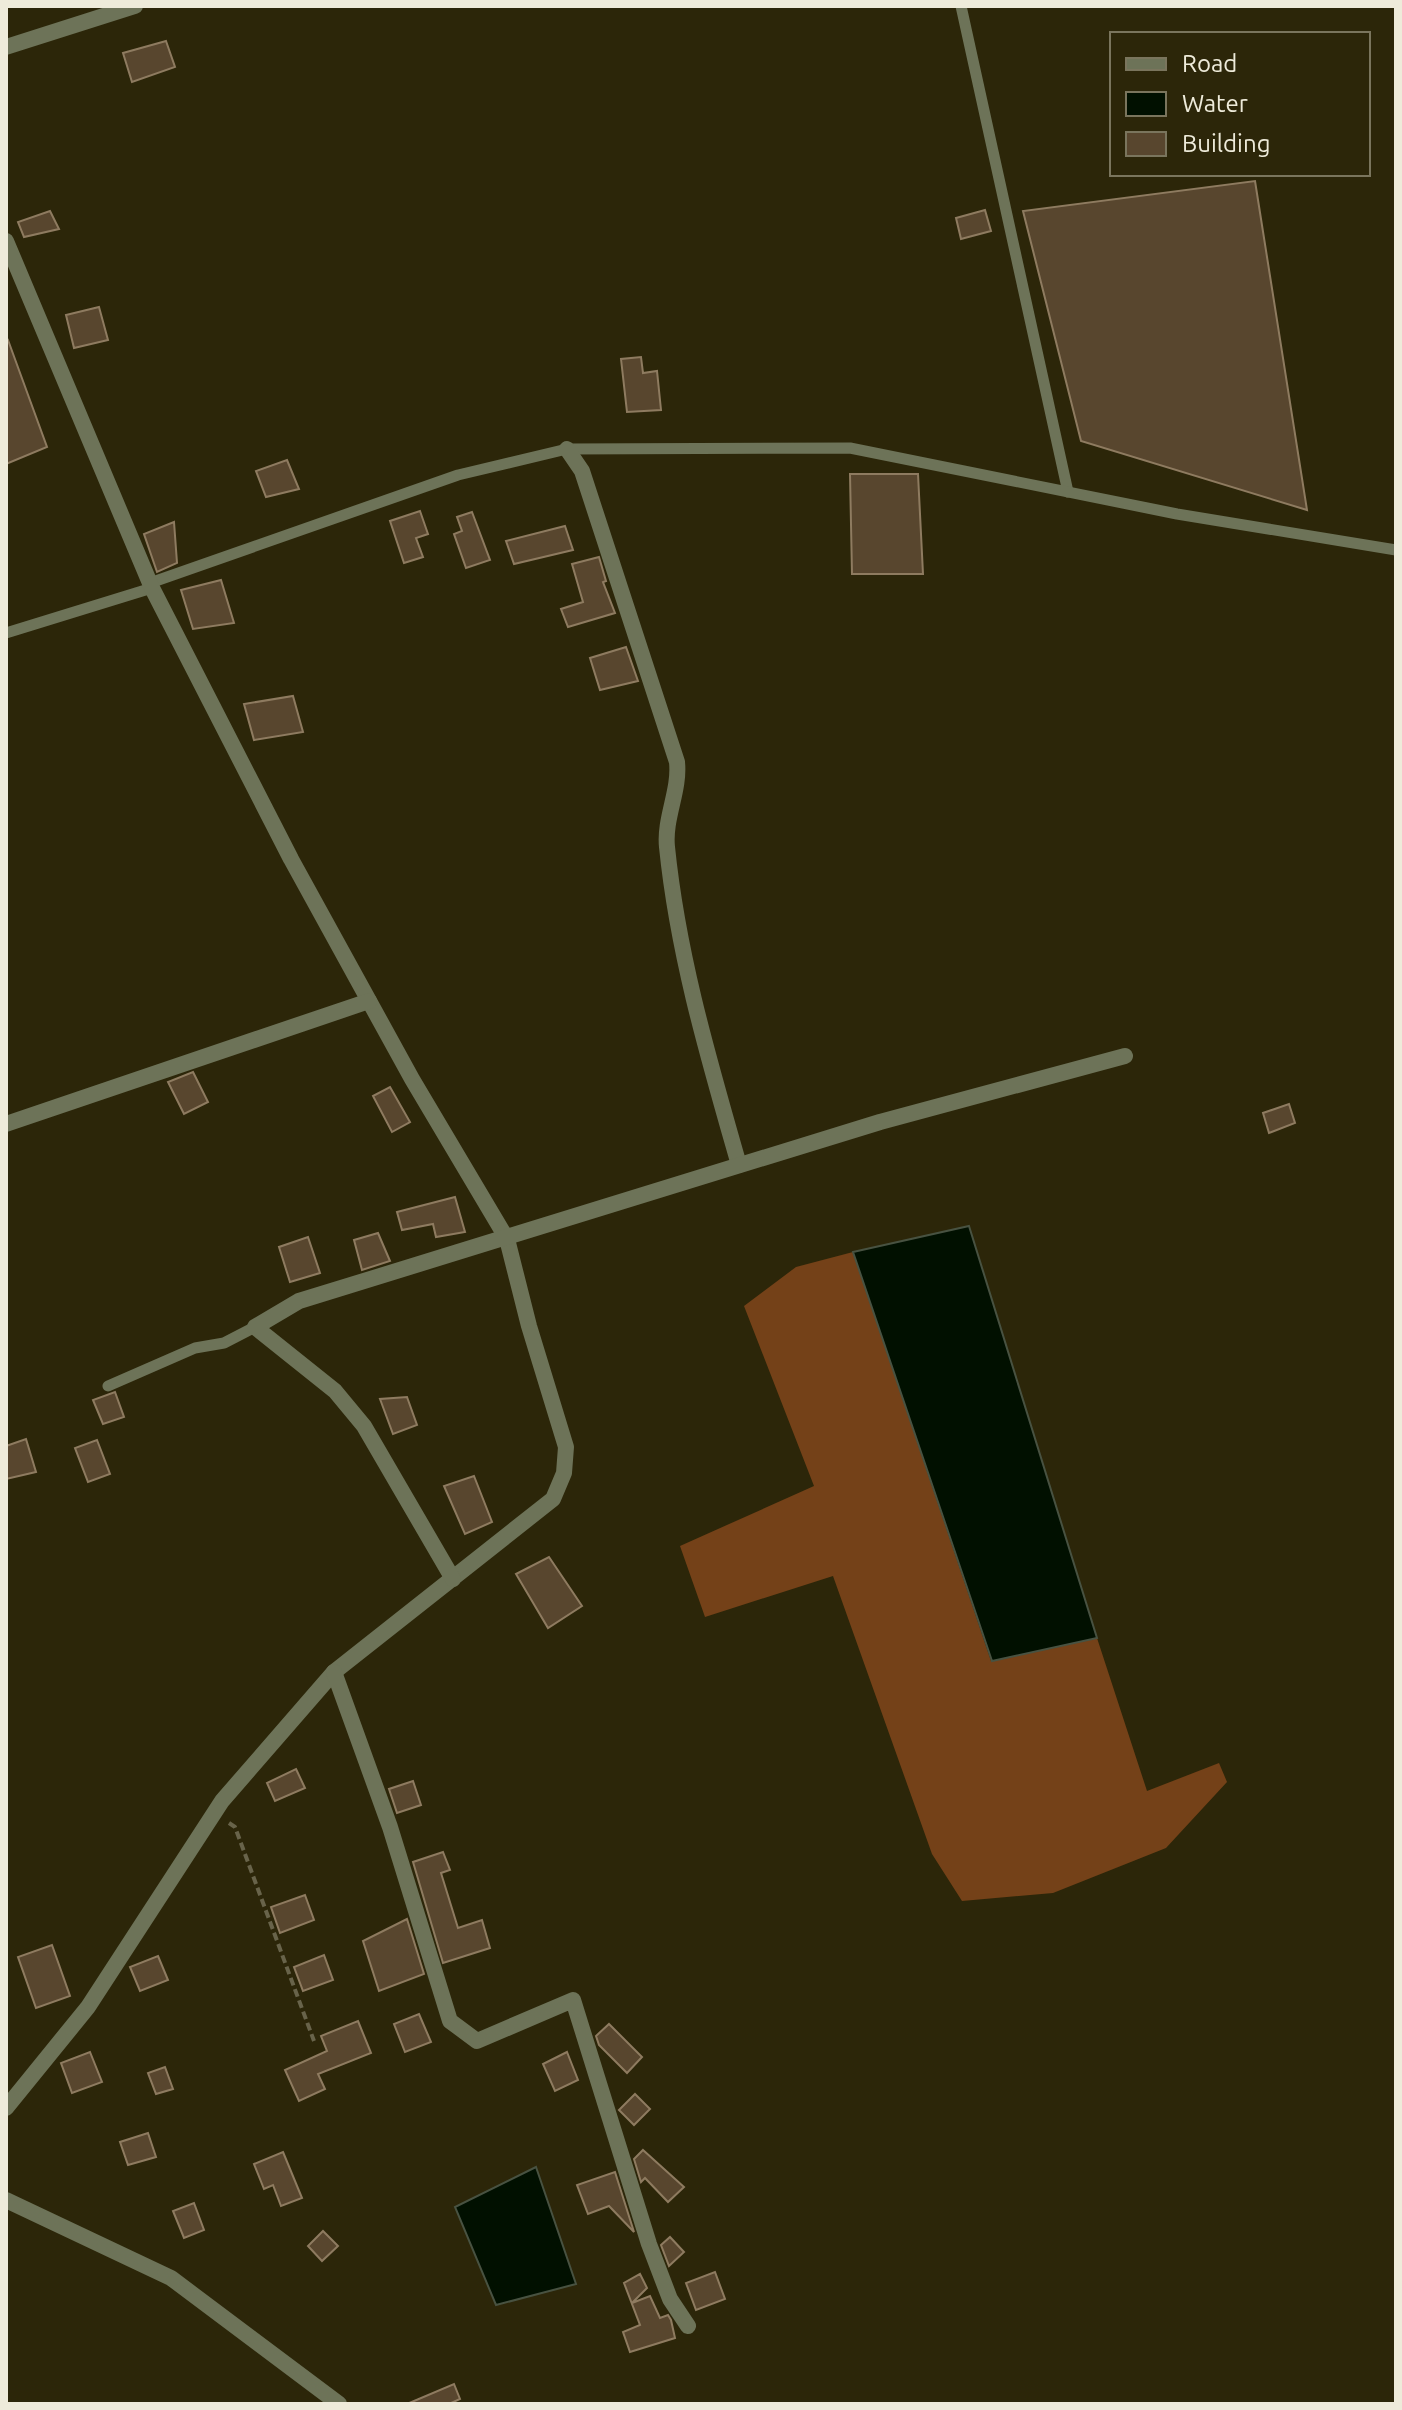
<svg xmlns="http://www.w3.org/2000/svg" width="1402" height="2410" font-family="Ubuntu,sans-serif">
	<rect width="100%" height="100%" fill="#2c2609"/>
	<polygon fill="#744118" points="853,1252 991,1661 1097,1638 1147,1791 1219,1763 1227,1782 1166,1848 1053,1893 962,1901 932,1854 833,1576 705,1617 680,1546 814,1486 744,1306 796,1267"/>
	<g fill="#011000" stroke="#485241" stroke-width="2">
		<polygon points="969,1226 1097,1638 992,1661 853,1252"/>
		<polygon points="536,2167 576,2284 496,2305 455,2207"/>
	</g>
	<g fill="#58462e" stroke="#8e7b60" stroke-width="2">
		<polygon points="166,41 175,67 132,82 123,53"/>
		<polygon points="1255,181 1307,510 1081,441 1023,211"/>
		<polygon points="985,210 991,231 961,239 956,218"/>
		<polygon points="50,211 59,229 24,237 18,222"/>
		<polygon points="99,307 108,340 74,348 66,315"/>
		<polygon points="8,340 47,447 6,464 6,341"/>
		<polygon points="641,357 643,373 657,371 661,410 627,412 621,359"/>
		<polygon points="287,460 299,489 266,497 256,471"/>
		<polygon points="850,474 918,474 923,574 852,574"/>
		<polygon points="420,511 428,534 416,538 423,557 404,563 390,521"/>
		<polygon points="472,512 490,560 466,568 454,534 462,531 457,517"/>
		<polygon points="174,522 177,563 157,572 144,534"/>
		<polygon points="565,526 573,550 514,564 506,541"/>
		<polygon points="599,557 606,581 603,582 615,613 568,627 561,609 583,602 572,564"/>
		<polygon points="221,580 234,623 193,629 181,590"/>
		<polygon points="626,647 638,681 600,690 590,658"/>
		<polygon points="293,696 303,732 254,740 244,704"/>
		<polygon points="193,1072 208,1102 184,1114 168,1082"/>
		<polygon points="390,1087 410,1122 392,1132 373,1096"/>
		<polygon points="1289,1104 1295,1123 1269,1133 1263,1113"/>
		<polygon points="455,1197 465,1232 436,1237 433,1224 402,1230 397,1212"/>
		<polygon points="378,1233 390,1261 362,1270 354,1240"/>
		<polygon points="308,1237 320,1273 290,1282 279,1247"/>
		<polygon points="115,1392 124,1417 103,1424 93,1400"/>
		<polygon points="407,1397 417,1425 393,1434 380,1399"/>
		<polygon points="26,1439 36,1472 6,1479 6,1446"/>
		<polygon points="97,1440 110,1474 88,1482 75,1448"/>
		<polygon points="474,1476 492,1522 465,1534 444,1486"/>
		<polygon points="549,1557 582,1606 548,1628 516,1574"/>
		<polygon points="296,1769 305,1788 275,1801 267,1783"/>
		<polygon points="413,1781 421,1805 397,1813 389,1789"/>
		<polygon points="443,1852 450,1870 441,1873 458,1928 482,1920 490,1948 443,1963 413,1862"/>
		<polygon points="305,1895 314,1920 280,1933 271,1907"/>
		<polygon points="407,1919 424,1974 379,1991 363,1941"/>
		<polygon points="52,1945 70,1996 36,2008 18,1957"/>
		<polygon points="324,1955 333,1980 303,1991 294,1967"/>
		<polygon points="158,1956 168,1980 140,1991 130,1967"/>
		<polygon points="419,2014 431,2042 405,2052 394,2024"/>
		<polygon points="358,2021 371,2053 318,2074 325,2089 299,2101 285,2070 327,2051 321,2036"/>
		<polygon points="609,2024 642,2057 627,2073 599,2045 596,2036"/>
		<polygon points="90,2052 102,2082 72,2093 61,2063"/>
		<polygon points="567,2052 578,2080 555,2091 543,2064"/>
		<polygon points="165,2067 173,2089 156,2094 148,2073"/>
		<polygon points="635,2094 650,2109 634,2125 619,2110"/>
		<polygon points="148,2133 156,2157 128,2165 120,2142"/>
		<polygon points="643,2150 684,2187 668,2202 645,2178 641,2182 634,2159"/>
		<polygon points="283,2152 302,2198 281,2206 273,2185 264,2189 254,2164"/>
		<polygon points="615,2172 634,2232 609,2206 588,2214 577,2185"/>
		<polygon points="194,2203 204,2230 184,2238 173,2211"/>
		<polygon points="323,2231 338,2246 322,2261 308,2246"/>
		<polygon points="670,2237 684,2252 669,2266 661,2245"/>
		<polygon points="715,2272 725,2299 696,2310 686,2283"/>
		<polygon points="640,2274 647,2288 632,2303 650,2296 660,2318 668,2315 671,2320 675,2338 630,2352 623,2332 640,2325 624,2283"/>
		<polygon points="454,2384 460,2399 449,2404 407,2404"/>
	</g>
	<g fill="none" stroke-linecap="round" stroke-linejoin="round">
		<polyline stroke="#68634a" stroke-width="4" stroke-dasharray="8 4" stroke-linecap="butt" points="229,1823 235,1827 314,2041"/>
		<g stroke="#6d7358" stroke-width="11">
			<polyline points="961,6 1068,492"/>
			<polyline points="150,583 458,475 567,449 850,448 1177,514 1396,550"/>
			<polyline points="6,633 152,588"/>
			<polyline points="108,1386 195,1348 224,1343 255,1327"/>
		</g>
		<g stroke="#6d7358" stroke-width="16">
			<polyline points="6,47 135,6"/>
			<polyline points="6,241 152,588 291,859 412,1079 507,1239 529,1326 566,1447 564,1473 553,1499 334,1672 222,1801 88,2007 6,2108"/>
			<path d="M567,449L582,471L677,762C680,791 664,818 667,847C678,956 709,1060 739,1165"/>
			<polyline points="6,1124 369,1001"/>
			<polyline points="453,1579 364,1426 335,1391 255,1327 299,1301 880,1122 1125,1056"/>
			<polyline points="334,1672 390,1827 450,2021 477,2041 573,2000 649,2244 670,2299 688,2326"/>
			<polyline points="6,2200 171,2278 339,2404"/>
		</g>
	</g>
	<rect width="1402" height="2410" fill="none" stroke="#eeebda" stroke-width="16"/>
	<rect x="1110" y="32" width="260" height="144" fill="#2c2609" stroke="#7a755d" stroke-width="2"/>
	<rect x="1126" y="58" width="40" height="12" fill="#6d7358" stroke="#7a755d" stroke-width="2"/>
	<text x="1182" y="72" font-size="24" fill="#eeebda">Road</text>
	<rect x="1126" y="92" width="40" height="24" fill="#011000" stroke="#7a755d" stroke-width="2"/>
	<text x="1182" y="112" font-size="24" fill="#eeebda">Water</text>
	<rect x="1126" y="132" width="40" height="24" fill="#58462e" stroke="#7a755d" stroke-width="2"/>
	<text x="1182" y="152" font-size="24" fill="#eeebda">Building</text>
</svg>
